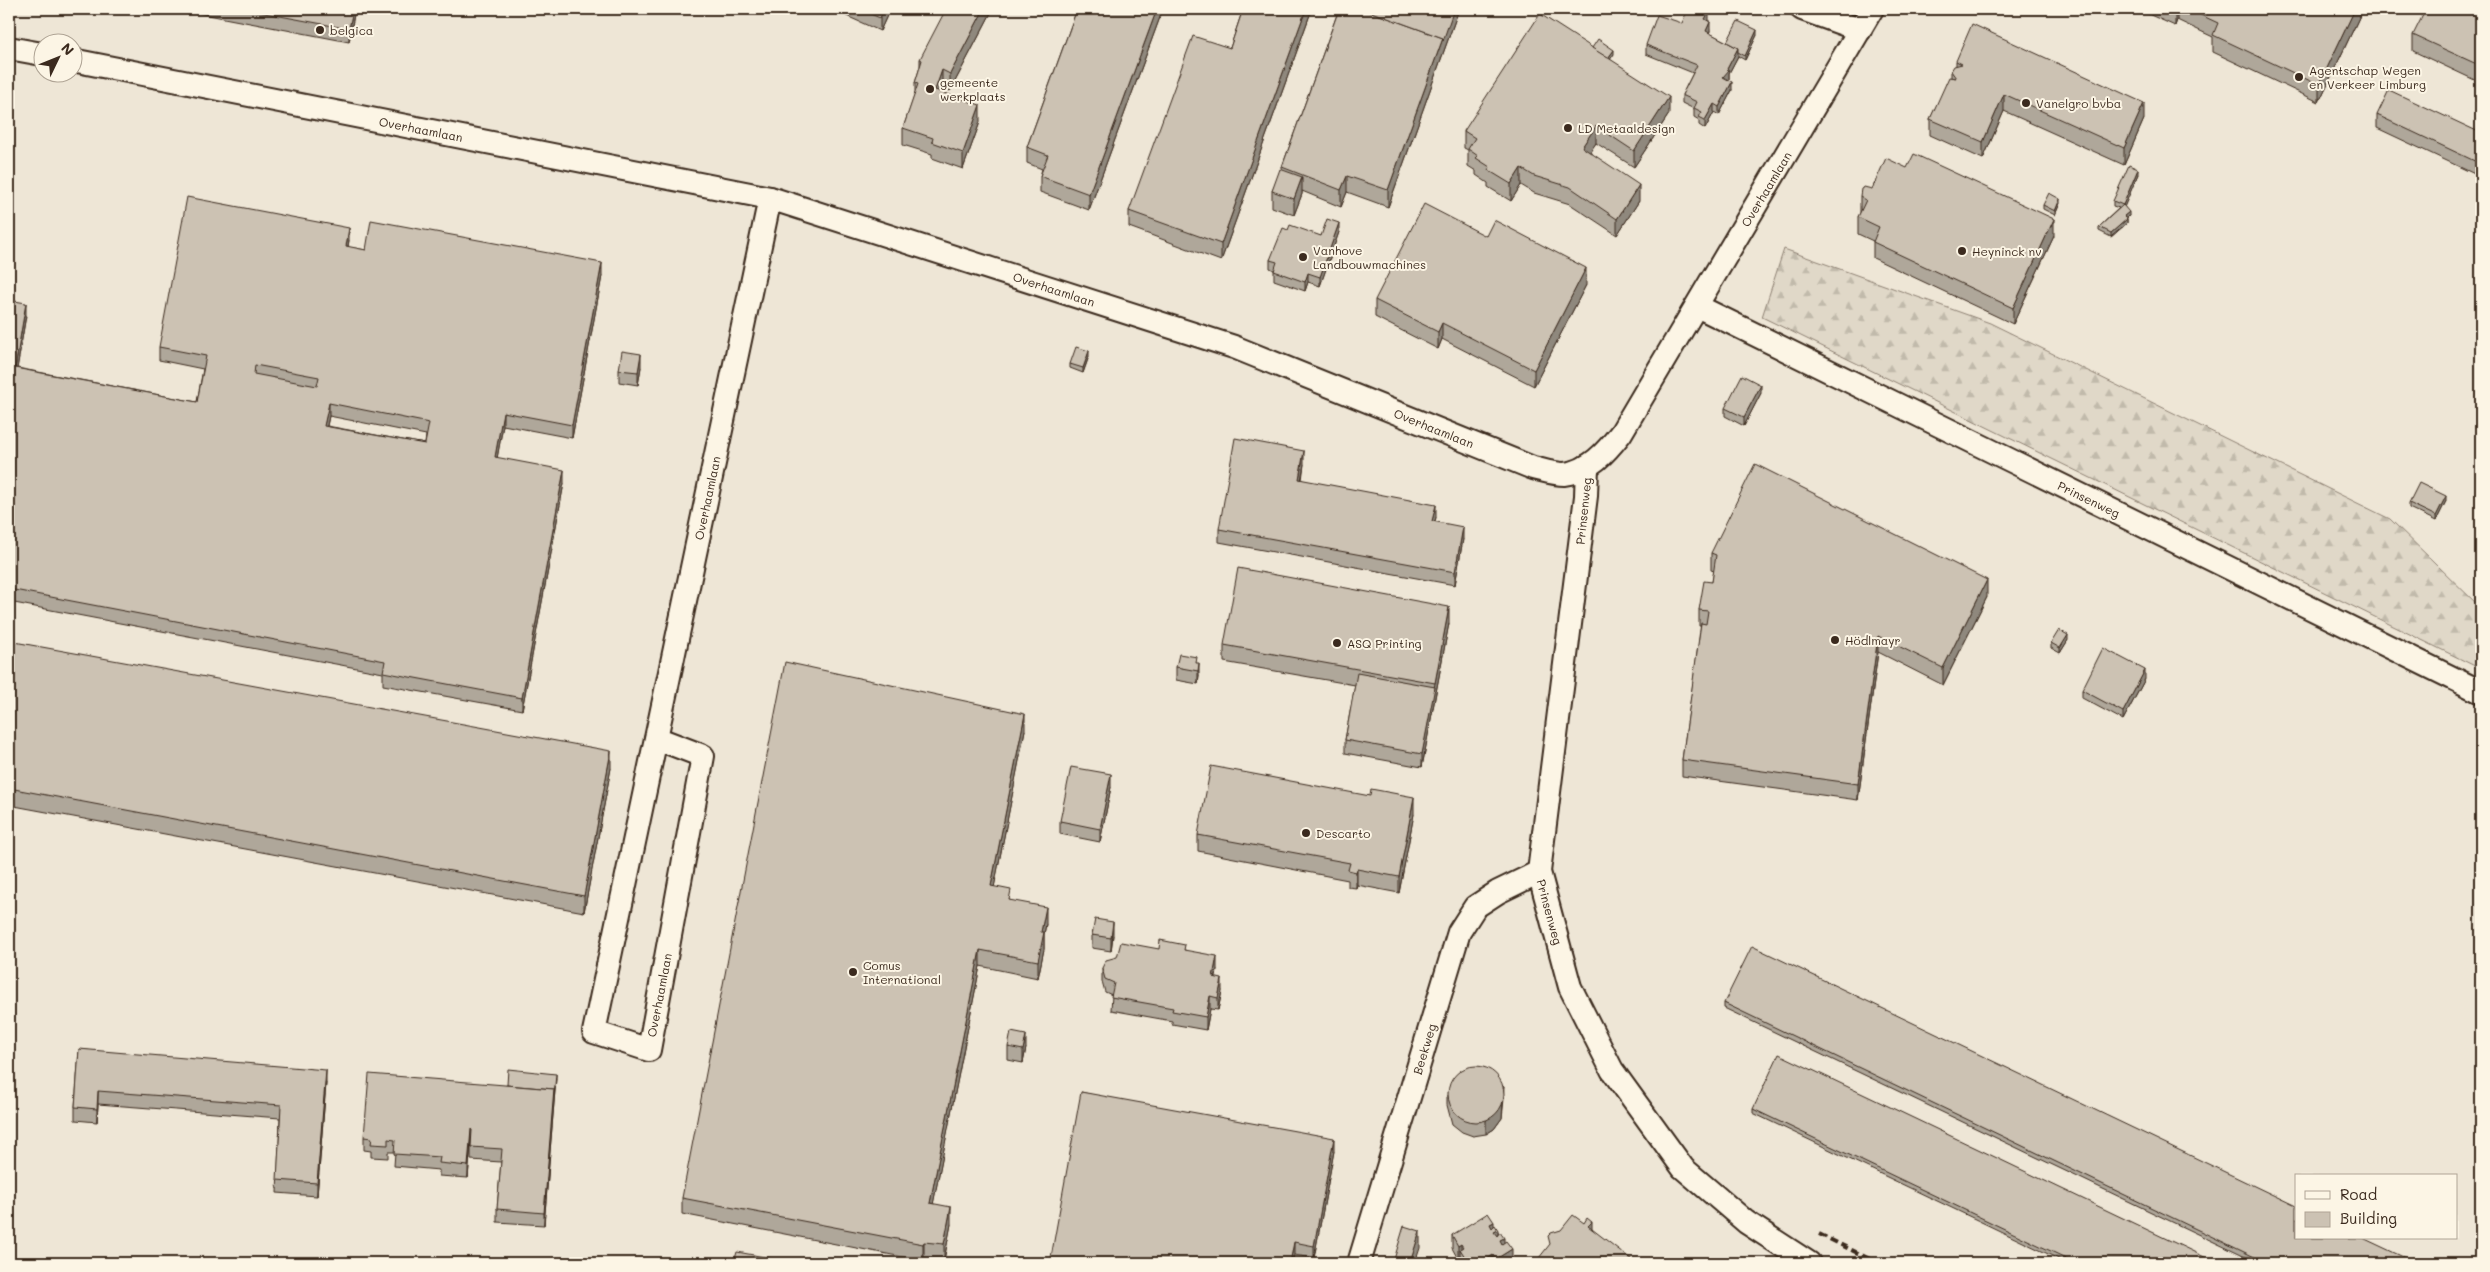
<svg xmlns="http://www.w3.org/2000/svg" width="2490" height="1272" font-family="Mali,sans-serif">
	<defs>
		<pattern id="forest-firs" width="22" height="20" patternUnits="userSpaceOnUse" patternTransform="scale(1.25)"><rect width="22" height="20" fill="#e0d8c8"/><path d="M5 1l3.5 6h-7zM16 11l3.5 6h-7z" fill="#c1baab"/></pattern>
	</defs>
	<rect width="100%" height="100%" fill="#fcf5e5"/>
	<filter id="ink" filterUnits="userSpaceOnUse"><feTurbulence type="fractalNoise" baseFrequency=".02" numOctaves="2"/><feDisplacementMap in="SourceGraphic" scale="10" xChannelSelector="R" yChannelSelector="G"/><feConvolveMatrix kernelMatrix="1 2 1 2 8 2 1 2 1" color-interpolation-filters="sRGB"/></filter>
	<g filter="url(#ink)">
		<path fill="#eee6d6" fill-rule="evenodd" d="M9,9H2481V1263H9ZM42,42H72V72H42ZM2296,1176H2456V1238H2296Z"/>
		<polygon fill="url(#forest-firs)" stroke="#8e8173" points="1784,249 1990,323 2390,519 2481,608 2481,669 1762,317"/>
		<g fill="none" stroke-linecap="round" stroke-linejoin="round">
			<g stroke="#3b2a1e" stroke-width="26">
				<g id="minor">
					<polyline points="1802,9 1860,30"/>
					<polyline points="9,48 42,54"/>
					<path d="M72,60L770,198L1234,347L1533,468C1542,470 1554,474 1564,474C1589,472 1607,451 1621,433L1872,9"/>
					<polyline points="1697,306 2481,692"/>
					<polyline points="1587,466 1586,496 1539,872 1570,987 1612,1070 1683,1168 1746,1222 1809,1263"/>
					<polyline points="656,738 703,756 649,1050 594,1032 770,198"/>
					<polyline points="1359,1263 1459,932 1475,907 1498,892 1539,872"/>
				</g>
			</g>
			<use href="#minor" stroke="#fcf5e5" stroke-width="22"/>
			<polyline stroke="#3b2a1e" stroke-width="4" stroke-dasharray="8 4" stroke-linecap="butt" points="1819,1234 1878,1263"/>
		</g>
		<g fill="#afa79a" stroke="#3b2a1e" fill-rule="evenodd">
			<polygon points="177,9 355,9 349,42"/>
			<polygon points="831,9 890,9 880,31"/>
			<polygon points="993,9 950,91 942,86 940,92 980,122 963,169 932,158 932,154 903,145 903,128 915,94 915,83 920,67 920,59"/>
			<polygon points="1077,9 1163,9 1089,210 1040,192 1040,176 1042,169 1027,163 1027,147"/>
			<polygon points="1243,9 1312,9 1221,261 1129,227 1129,211 1230,48"/>
			<polygon points="1339,9 1459,9 1388,207 1347,192 1341,207 1302,191 1302,194 1294,215 1272,207 1272,191 1282,169 1282,167"/>
			<polygon points="2137,9 2363,9 2319,102 2213,52 2213,37 2177,20 2175,26"/>
			<polygon points="2481,9 2481,83 2413,51 2413,35"/>
			<polygon points="1708,21 1710,31 1709,33 1727,42 1757,35 1745,60 1738,56 1729,73 1729,79 1728,80 1732,90 1719,115 1714,112 1705,129 1699,125 1699,120 1694,117 1694,109 1682,103 1682,95 1693,73 1646,54 1646,45 1682,23"/>
			<polygon points="1592,48 1614,54 1610,59 1669,114 1634,167 1596,143 1589,152 1639,201 1617,235 1570,204 1534,193 1521,185 1511,201 1488,187 1488,183 1476,175 1476,171 1468,166 1468,150 1464,148 1464,131"/>
			<polygon points="1956,61 2144,119 2124,165 2004,111 1983,159 1930,135 1930,119 1951,77 1951,71 1956,66"/>
			<polygon points="2377,115 2481,133 2481,177 2377,128"/>
			<polygon points="2138,174 2124,206 2129,216 2127,218 2127,223 2111,237 2099,231 2099,227 2119,208 2113,206 2113,201"/>
			<polygon points="1860,196 2054,236 2013,324 1873,258 1873,241 1858,234 1858,217 1860,213"/>
			<polygon points="2060,203 2055,215 2043,209 2043,205"/>
			<polygon points="1288,230 1321,236 1339,232 1320,286 1308,282 1305,291 1274,280 1274,270 1270,268 1270,260"/>
			<polygon points="1486,236 1586,285 1534,386 1442,339 1438,349 1375,317 1375,300"/>
			<path d="M349,240L348,247L366,250L602,276L572,438L503,425L497,458L564,483L522,710L383,685V673L9,602V300L26,315L17,368L197,402L203,369L159,360V347ZM329,416L426,435L425,444L327,426Z"/>
			<polygon points="1089,356 1083,373 1070,368 1070,364"/>
			<polygon points="641,367 638,385 619,382 619,370"/>
			<polygon points="1761,393 1744,426 1725,416 1725,408"/>
			<polygon points="1304,464 1302,480 1436,517 1435,522 1463,539 1455,585 1219,542 1219,529"/>
			<polygon points="2446,501 2436,521 2409,508 2409,503"/>
			<polygon points="1711,553 1987,597 1943,685 1878,652 1858,800 1682,776 1682,760 1701,626 1699,626 1699,610 1712,582 1714,571 1711,570"/>
			<polygon points="1449,623 1422,767 1345,753 1345,740 1355,685 1224,662 1224,645"/>
			<polygon points="2068,640 2060,653 2051,648 2051,643"/>
			<polygon points="9,641 611,768 584,912 9,805"/>
			<polygon points="1197,663 1199,676 1198,684 1176,680 1176,667"/>
			<polygon points="2145,679 2123,720 2082,698 2082,690"/>
			<polygon points="1025,730 994,887 1011,901 1046,924 1044,934 1044,949 1038,978 980,966 933,1204 951,1224 944,1260 924,1258 923,1261 682,1214 682,1198"/>
			<polygon points="1111,787 1100,842 1060,834 1060,821"/>
			<polygon points="1414,814 1399,893 1357,885 1356,888 1348,887 1348,880 1198,851 1198,835"/>
			<polygon points="1092,935 1113,935 1111,951 1092,948"/>
			<polygon points="1159,949 1185,950 1217,969 1216,978 1222,991 1218,1010 1210,1009 1206,1030 1172,1024 1172,1021 1111,1010 1112,995 1105,992 1102,981 1102,968"/>
			<polygon points="1724,1003 2416,1263 2258,1263 1724,1008"/>
			<polygon points="1008,1047 1026,1048 1023,1063 1008,1060"/>
			<polygon points="79,1049 326,1083 317,1196 277,1193 280,1118 98,1104 97,1122 75,1120 75,1107"/>
			<polygon points="556,1078 544,1225 497,1222 497,1209 501,1162 471,1160 471,1142 468,1178 439,1176 439,1170 394,1166 395,1152 388,1152 388,1158 371,1157 371,1151 364,1150 364,1137 507,1085"/>
			<polygon points="1081,1092 1334,1151 1314,1258 1294,1255"/>
			<polygon points="1447,1092 1504,1099 1502,1118 1494,1129 1486,1134 1473,1136 1462,1132 1452,1124 1447,1105"/>
			<polygon points="1753,1109 2217,1263 2067,1263 1753,1113"/>
			<polygon points="1494,1226 1504,1242 1512,1262 1509,1263 1461,1263 1460,1262 1460,1258 1458,1259 1452,1248 1452,1235"/>
		</g>
		<g fill="#8f887d" stroke="#3b2a1e">
			<polygon points="353,9 355,9 349,42 349,29"/>
			<polygon points="884,9 890,9 880,31 880,18"/>
			<polygon points="984,9 993,9 950,91 950,74"/>
			<polygon points="1157,9 1163,9 1089,210 1089,194"/>
			<polygon points="1306,9 1312,9 1221,261 1221,244"/>
			<polygon points="1454,9 1459,9 1388,207 1388,190 1443,38"/>
			<polygon points="2175,9 2177,9 2177,20 2175,26"/>
			<polygon points="2355,9 2363,9 2319,102 2319,85"/>
			<polygon points="1709,12 1709,21 1705,28 1705,19"/>
			<polygon points="1710,22 1710,31 1706,40 1706,31"/>
			<polygon points="1757,30 1757,35 1745,60 1745,56"/>
			<polygon points="1738,48 1738,56 1729,73 1729,79 1723,86 1723,77"/>
			<polygon points="1614,50 1614,54 1603,70 1603,65"/>
			<polygon points="942,70 942,86 935,107 935,90"/>
			<polygon points="1732,82 1732,90 1719,115 1719,107"/>
			<polygon points="2004,94 2004,111 1983,159 1983,142"/>
			<polygon points="1669,97 1669,114 1634,167 1634,151"/>
			<polygon points="2144,103 2144,119 2124,165 2124,148"/>
			<polygon points="1714,104 1714,112 1705,129 1705,120"/>
			<polygon points="980,105 980,122 963,169 963,153"/>
			<polygon points="1596,126 1596,143 1582,164 1582,147"/>
			<polygon points="1521,168 1521,185 1511,201 1511,184"/>
			<polygon points="2138,169 2138,174 2123,210 2123,205"/>
			<polygon points="1347,176 1347,192 1341,207 1341,190"/>
			<polygon points="1302,177 1302,194 1294,215 1294,199"/>
			<polygon points="1639,185 1639,201 1617,235 1617,219"/>
			<polygon points="2060,199 2060,203 2055,215 2055,211"/>
			<polygon points="2129,212 2129,216 2124,220 2124,216"/>
			<polygon points="2054,219 2054,236 2013,324 2013,308"/>
			<polygon points="2127,219 2127,223 2111,237 2111,233"/>
			<polygon points="1339,223 1339,232 1320,286 1320,277"/>
			<polygon points="349,228 349,240 346,259 346,246"/>
			<polygon points="602,263 602,276 572,438 572,425"/>
			<polygon points="1586,268 1586,285 1534,386 1534,370"/>
			<polygon points="1308,273 1308,282 1305,291 1305,282"/>
			<polygon points="26,303 26,315 15,381 15,368"/>
			<polygon points="1442,323 1442,339 1438,349 1438,332"/>
			<polygon points="1089,351 1089,356 1083,373 1083,368"/>
			<polygon points="641,354 641,367 638,385 638,372"/>
			<polygon points="1761,385 1761,393 1744,426 1744,417"/>
			<polygon points="329,403 329,416 324,439 324,426"/>
			<polygon points="503,412 503,425 495,470 495,457"/>
			<polygon points="1304,451 1304,464 1299,492 1299,479"/>
			<polygon points="564,470 564,483 522,710 522,698"/>
			<polygon points="2446,496 2446,501 2436,521 2436,516"/>
			<polygon points="1436,505 1436,517 1432,534 1432,521"/>
			<polygon points="1463,527 1463,539 1455,585 1455,572"/>
			<polygon points="1987,580 1987,597 1943,685 1943,668"/>
			<polygon points="1449,607 1449,623 1422,767 1422,754"/>
			<polygon points="2068,635 2068,640 2060,653 2060,648"/>
			<polygon points="1878,636 1878,652 1858,800 1858,784"/>
			<polygon points="1199,663 1199,676 1198,684 1198,671"/>
			<polygon points="2145,670 2145,679 2123,720 2123,712"/>
			<polygon points="1025,714 1025,730 991,903 991,886"/>
			<polygon points="611,751 611,768 584,912 584,896"/>
			<polygon points="1111,774 1111,787 1100,842 1100,829"/>
			<polygon points="1414,797 1414,814 1399,893 1399,877"/>
			<polygon points="1357,869 1357,885 1356,888 1356,872"/>
			<polygon points="1046,907 1046,924 1044,934 1044,949 1038,978 1038,961 1041,932"/>
			<polygon points="1113,922 1113,935 1111,951 1111,938"/>
			<polygon points="980,950 980,966 930,1220 930,1203"/>
			<polygon points="1217,956 1217,969 1213,990 1213,977"/>
			<polygon points="1222,979 1222,991 1218,1010 1218,998"/>
			<polygon points="1210,996 1210,1009 1206,1030 1206,1017"/>
			<polygon points="1026,1035 1026,1048 1023,1063 1023,1050"/>
			<polygon points="326,1070 326,1083 317,1196 317,1183"/>
			<polygon points="556,1074 556,1078 544,1225 544,1213 554,1089"/>
			<polygon points="1504,1086 1502,1118 1494,1129 1486,1134 1486,1121"/>
			<polygon points="98,1091 98,1104 97,1122 97,1109"/>
			<polygon points="471,1129 471,1142 468,1178 468,1166"/>
			<polygon points="1334,1138 1334,1151 1314,1258 1314,1246"/>
			<polygon points="951,1207 951,1224 944,1260 944,1244"/>
			<polygon points="1494,1222 1494,1234 1490,1224"/>
			<polygon points="1592,1222 1592,1238 1588,1226"/>
			<polygon points="1498,1230 1498,1243 1494,1232"/>
			<polygon points="1420,1231 1420,1248 1415,1263 1410,1263"/>
			<polygon points="1504,1238 1504,1251 1500,1240"/>
			<polygon points="924,1242 924,1258 923,1261 923,1244"/>
			<polygon points="1294,1242 1294,1255 1292,1263 1290,1263"/>
			<polygon points="1461,1244 1461,1251 1460,1249 1460,1258 1458,1259 1458,1246"/>
			<polygon points="1512,1249 1512,1262 1509,1263 1496,1263 1496,1259"/>
			<polygon points="1493,1255 1493,1263 1487,1263 1487,1259"/>
			<polygon points="1469,1256 1469,1263 1467,1261 1467,1263 1465,1263 1465,1257"/>
		</g>
		<g fill="#ccc2b3" stroke="#3b2a1e" fill-rule="evenodd">
			<polygon points="243,9 353,9 349,29"/>
			<polygon points="859,9 884,9 880,18"/>
			<polygon points="946,9 984,9 950,74 942,70 935,90 980,105 963,153 932,142 933,138 903,128 918,84 915,83 922,60 920,59"/>
			<polygon points="1077,9 1157,9 1089,194 1040,176 1048,155 1027,147"/>
			<polygon points="1243,9 1306,9 1221,244 1129,211 1193,36 1230,48"/>
			<polygon points="1339,9 1363,9 1443,38 1388,190 1347,176 1341,190 1282,167"/>
			<polygon points="1363,9 1454,9 1443,41 1443,38"/>
			<polygon points="1688,9 1698,9 1709,12 1705,19 1710,22 1706,31 1738,48 1727,69 1729,70 1723,77 1732,82 1719,107 1714,104 1705,120 1699,117 1702,112 1694,108 1697,102 1682,95 1697,65 1646,45 1657,15 1682,23"/>
			<polygon points="2188,9 2355,9 2319,85 2213,35 2218,23"/>
			<polygon points="2426,9 2481,9 2481,66 2413,35"/>
			<polygon points="1540,14 1669,97 1634,151 1596,126 1582,147 1639,185 1617,219 1570,187 1534,176 1521,168 1511,184 1488,170 1490,167 1476,158 1478,156 1468,149 1475,138 1464,131"/>
			<polygon points="1738,21 1757,30 1745,56 1738,52 1738,48 1727,42"/>
			<polygon points="1972,24 2144,103 2124,148 2004,94 1983,142 1930,119 1949,77 1956,78 1951,71 1954,66 1962,64 1956,61"/>
			<polygon points="1598,39 1614,50 1608,58 1592,48"/>
			<polygon points="2389,90 2481,133 2481,164 2377,115"/>
			<polygon points="1914,154 2054,219 2013,308 1873,242 1879,227 1858,217 1866,200 1860,196 1861,189 1864,187 1872,189 1886,158 1907,168"/>
			<polygon points="2129,165 2138,169 2123,205 2113,201"/>
			<polygon points="1280,169 1302,177 1294,199 1272,191"/>
			<polygon points="2049,193 2060,199 2055,211 2043,205"/>
			<path d="M187,197L349,228L346,246L366,250L371,220L602,263L572,425L503,412L495,457L564,470L522,698L383,672L385,661L9,589V300L26,303L15,368L197,402L206,356L159,347ZM255,365L319,377L317,386L254,374ZM329,403L429,423L425,444L324,426Z"/>
			<polygon points="1424,204 1486,236 1494,220 1586,268 1534,370 1442,323 1438,332 1375,300"/>
			<polygon points="2123,205 2129,212 2124,216 2127,219 2111,233 2099,227"/>
			<polygon points="1327,219 1339,223 1320,277 1308,273 1305,282 1274,271 1277,262 1270,260 1283,228 1288,230 1290,225 1321,236"/>
			<polygon points="1076,347 1089,351 1083,368 1070,364"/>
			<polygon points="622,351 641,354 638,372 619,370"/>
			<polygon points="1742,375 1761,385 1744,417 1725,408"/>
			<polygon points="1235,438 1304,451 1299,479 1436,505 1432,521 1463,527 1455,572 1219,529"/>
			<polygon points="1755,464 1987,580 1943,668 1878,636 1858,784 1682,760 1701,623 1706,624 1708,611 1699,610 1704,581 1712,582 1716,555 1711,553"/>
			<polygon points="2419,483 2446,496 2436,516 2409,503"/>
			<polygon points="1238,568 1449,607 1435,683 1224,645"/>
			<polygon points="2059,630 2068,635 2060,648 2051,643"/>
			<polygon points="9,641 611,751 584,896 9,788"/>
			<polygon points="2103,648 2145,670 2123,712 2082,690"/>
			<polygon points="1179,654 1197,657 1196,663 1199,663 1198,671 1176,667"/>
			<polygon points="785,662 1025,714 991,886 1011,890 1009,900 1046,907 1041,932 1044,932 1038,961 980,950 930,1203 951,1207 944,1244 924,1242 923,1244 682,1198"/>
			<polygon points="1357,673 1435,687 1422,754 1345,740"/>
			<polygon points="1211,766 1370,796 1371,789 1414,797 1399,877 1357,869 1356,872 1348,870 1350,863 1198,835"/>
			<polygon points="1071,767 1111,774 1100,829 1060,821"/>
			<polygon points="1095,919 1113,922 1111,938 1092,935"/>
			<polygon points="1160,940 1185,945 1184,950 1217,956 1213,977 1222,979 1218,998 1210,996 1206,1017 1172,1011 1173,1008 1111,997 1114,983 1105,979 1102,968 1106,960 1117,957 1121,942 1159,949"/>
			<polygon points="1752,946 2296,1206 2296,1238 2363,1238 2416,1263 2267,1263 1724,1003"/>
			<polygon points="1011,1032 1026,1035 1023,1050 1008,1047"/>
			<polygon points="79,1049 326,1070 317,1183 277,1180 281,1105 98,1091 97,1109 75,1107"/>
			<polygon points="1779,1054 2217,1263 2076,1263 1753,1109"/>
			<circle cx="1476" cy="1094" r="28"/>
			<polygon points="508,1069 556,1074 554,1097 554,1089 507,1085"/>
			<polygon points="369,1074 554,1089 544,1213 497,1209 502,1149 471,1147 472,1130 471,1129 468,1166 439,1163 440,1157 394,1154 395,1140 388,1139 388,1145 371,1144 372,1138 364,1137"/>
			<polygon points="1081,1092 1334,1138 1314,1246 1294,1242 1290,1263 1050,1263"/>
			<polygon points="1488,1213 1494,1222 1490,1224 1492,1228 1495,1225 1498,1230 1494,1232 1497,1236 1500,1232 1504,1238 1500,1240 1502,1244 1506,1241 1512,1249 1496,1259 1493,1255 1487,1259 1489,1263 1469,1263 1467,1261 1471,1259 1469,1256 1465,1257 1460,1249 1463,1247 1461,1244 1458,1246 1452,1235"/>
			<polygon points="1573,1215 1584,1223 1587,1218 1592,1222 1588,1226 1636,1263 1535,1263 1550,1244 1548,1236 1551,1233 1561,1230"/>
			<polygon points="1404,1226 1420,1231 1410,1263 1393,1263"/>
			<polygon points="737,1252 798,1263 741,1263 734,1262"/>
		</g>
	</g>
	<g fill="#3b2a1e" stroke="#fcf5e5" stroke-width="2">
		<circle cx="320" cy="30" r="5"/>
		<circle cx="2299" cy="77" r="5"/>
		<circle cx="930" cy="89" r="5"/>
		<circle cx="2026" cy="103" r="5"/>
		<circle cx="1568" cy="128" r="5"/>
		<circle cx="1962" cy="251" r="5"/>
		<circle cx="1303" cy="257" r="5"/>
		<circle cx="1835" cy="640" r="5"/>
		<circle cx="1337" cy="643" r="5"/>
		<circle cx="1306" cy="833" r="5"/>
		<circle cx="853" cy="972" r="5"/>
	</g>
	<g text-anchor="middle" dominant-baseline="central" stroke-width="4" stroke-linejoin="round" paint-order="stroke">
		<g font-size="12" fill="#3b2a1e" stroke="#fcf5e5" text-anchor="start">
			<text x="330" y="30">belgica</text>
			<text x="2309" y="70">Agentschap Wegen<tspan x="2309" dy="14">en Verkeer Limburg</tspan></text>
			<text x="940" y="82">gemeente<tspan x="940" dy="14">werkplaats</tspan></text>
			<text x="2036" y="103">Vanelgro bvba</text>
			<text x="1578" y="128">LD Metaaldesign</text>
			<text x="1313" y="250">Vanhove<tspan x="1313" dy="14">Landbouwmachines</tspan></text>
			<text x="1972" y="251">Heyninck nv</text>
			<text x="1845" y="640">Hödlmayr</text>
			<text x="1347" y="643">ASQ Printing</text>
			<text x="1316" y="833">Descarto</text>
			<text x="863" y="965">Comus<tspan x="863" dy="14">International</tspan></text>
		</g>
		<g font-size="12" fill="#3b2a1e" stroke="#fcf5e5">
			<text transform="translate(421 129) rotate(11)">Overhaamlaan</text>
			<text transform="translate(1766 189) rotate(-59)">Overhaamlaan</text>
			<text transform="translate(1054 289) rotate(18)">Overhaamlaan</text>
			<text transform="translate(1434 428) rotate(22)">Overhaamlaan</text>
			<text transform="translate(707 498) rotate(-78)">Overhaamlaan</text>
			<text transform="translate(2089 499) rotate(26)">Prinsenweg</text>
			<text transform="translate(1583 511) rotate(-84)">Prinsenweg</text>
			<text transform="translate(1550 912) rotate(75)">Prinsenweg</text>
			<text transform="translate(659 995) rotate(-79)">Overhaamlaan</text>
			<text transform="translate(1424 1049) rotate(-73)">Beekweg</text>
		</g>
	</g>
	<rect width="2490" height="1272" fill="none" stroke="#fcf5e5" stroke-width="30"/>
	<rect x="15" y="15" width="2460" height="1242" fill="none" stroke="#3b2a1e" stroke-width="2" filter="url(#ink)"/>
	<rect x="2295" y="1174" width="162" height="65" fill="#fcf5e5" stroke="#afa495"/>
	<rect x="2305" y="1191" width="25" height="8" fill="#fcf5e5" stroke="#afa495"/>
	<text x="2340" y="1200" font-size="15" fill="#3b2a1e">Road</text>
	<rect x="2305" y="1212" width="25" height="15" fill="#ccc2b3" stroke="#afa495"/>
	<text x="2340" y="1224" font-size="15" fill="#3b2a1e">Building</text>
	<g transform="translate(58 58) rotate(47)"><circle r="24" fill="#fcf5e5" stroke="#afa495"/>
	<path d="M0-4L9 19L0 12L-9 19Z" fill="#3b2a1e"/>
	<text y="-8" font-size="14" font-weight="bold" text-anchor="middle" fill="#3b2a1e">N</text>
	</g>
</svg>
